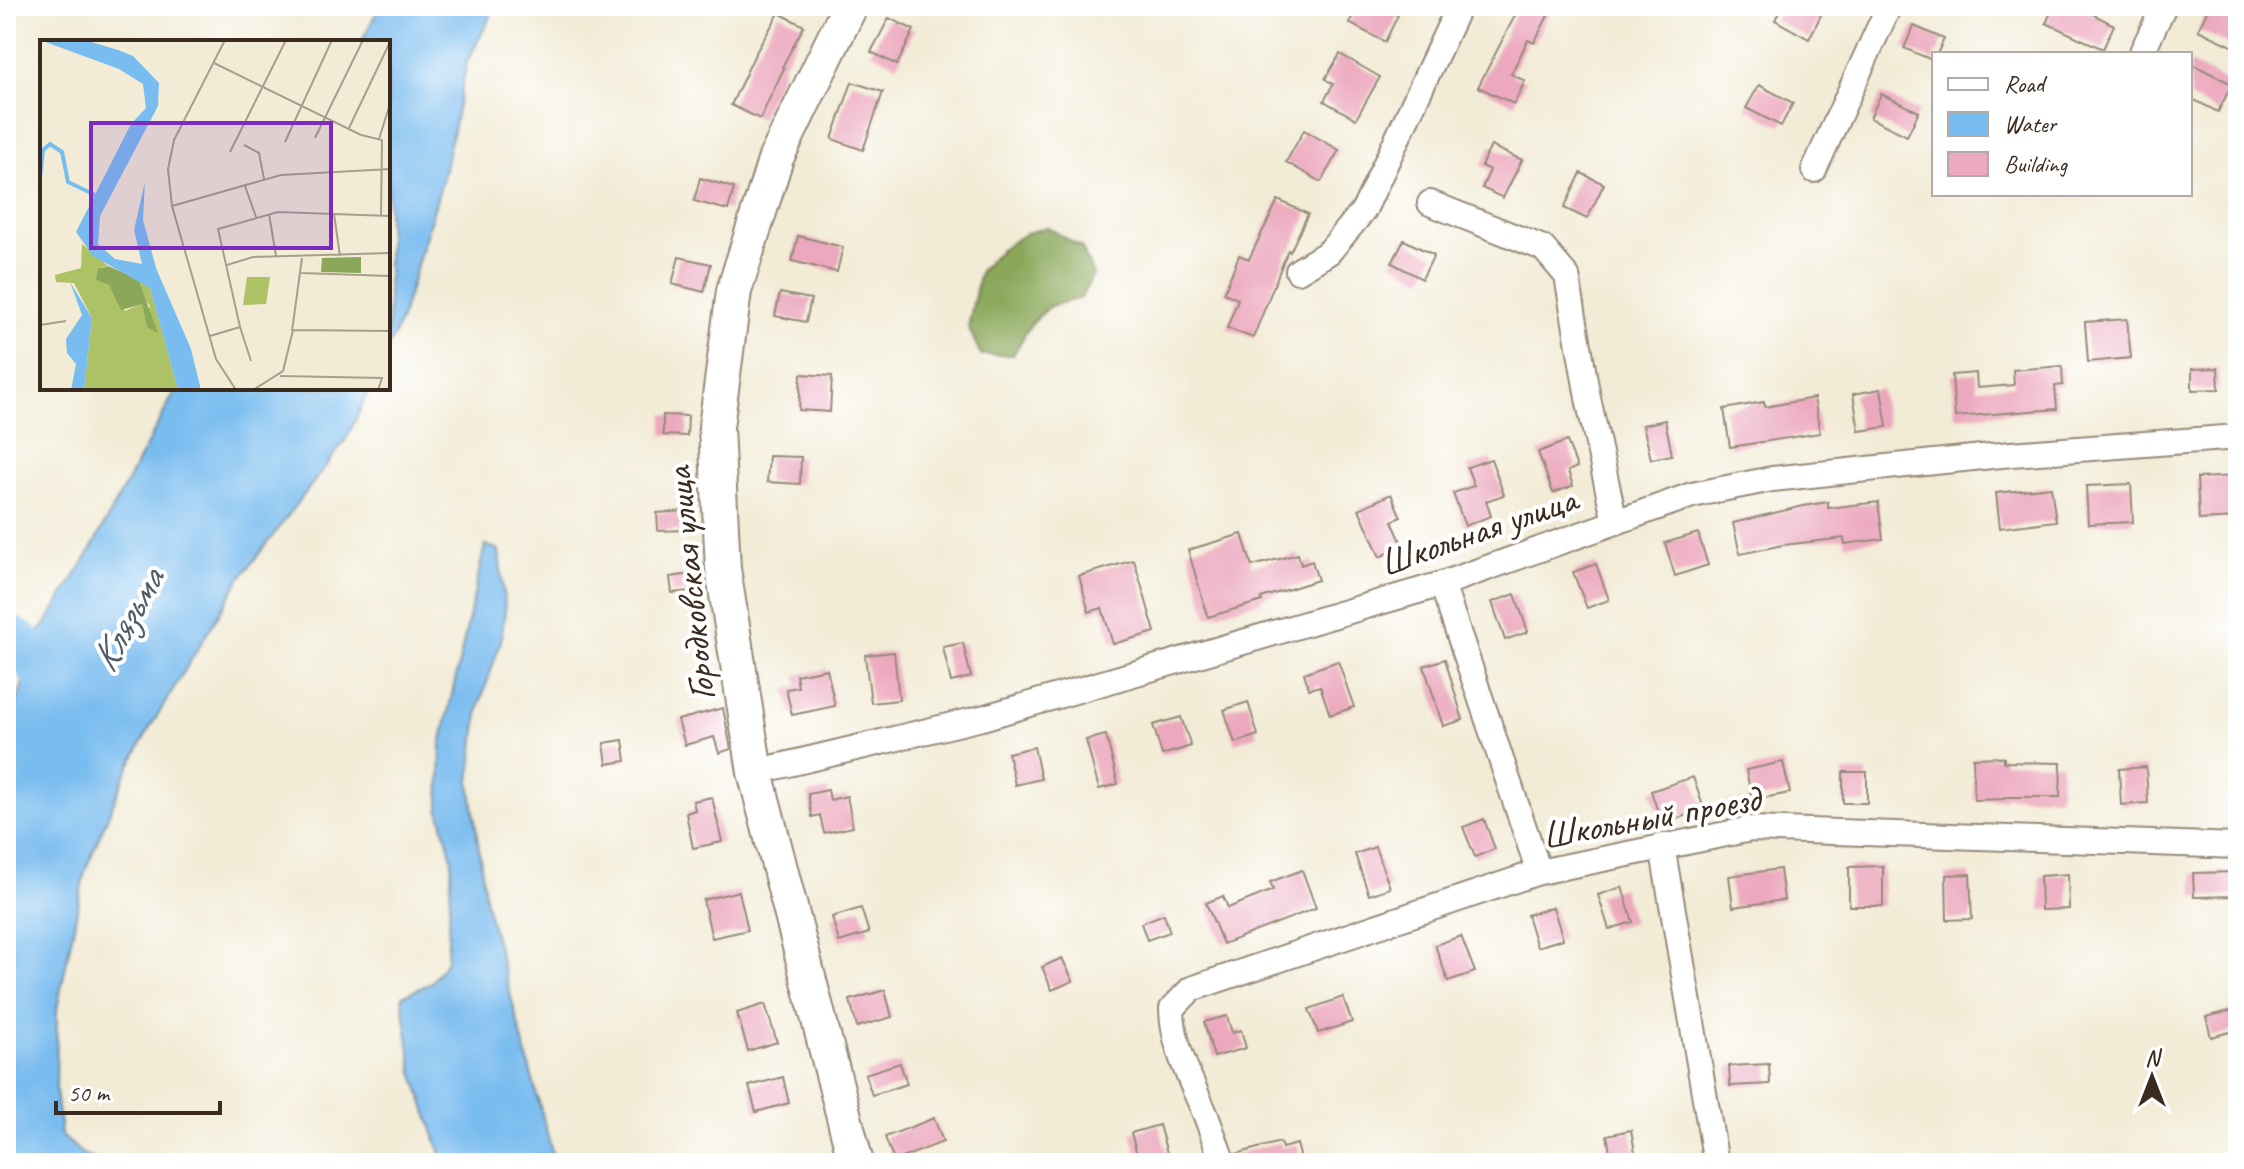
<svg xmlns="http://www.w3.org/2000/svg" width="2244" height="1169" font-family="Caveat,sans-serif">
	<rect width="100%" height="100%" fill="#fff"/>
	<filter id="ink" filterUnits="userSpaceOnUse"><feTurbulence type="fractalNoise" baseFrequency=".0125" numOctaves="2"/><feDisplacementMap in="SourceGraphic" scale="16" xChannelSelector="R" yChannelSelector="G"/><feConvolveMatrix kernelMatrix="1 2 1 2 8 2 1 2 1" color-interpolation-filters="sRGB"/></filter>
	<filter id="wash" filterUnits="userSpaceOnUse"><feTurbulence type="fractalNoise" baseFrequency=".006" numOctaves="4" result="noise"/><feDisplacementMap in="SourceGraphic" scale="32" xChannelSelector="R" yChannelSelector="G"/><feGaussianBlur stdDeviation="1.8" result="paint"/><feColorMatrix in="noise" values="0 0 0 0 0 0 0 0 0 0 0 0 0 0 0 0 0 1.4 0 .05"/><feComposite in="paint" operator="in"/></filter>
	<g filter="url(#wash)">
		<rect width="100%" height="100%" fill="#f2ebd5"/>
		<polygon fill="#8aa75a" stroke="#62683c" stroke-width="2" points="1047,227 1082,248 1093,275 1081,298 1050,306 1031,324 1013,355 981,355 968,327 980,271 1001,249 1027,233"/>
		<g fill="#79bcef" stroke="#5a7386" stroke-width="2">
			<polygon points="380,6 496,6 467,62 443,178 401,319 388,348 388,42 361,42"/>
			<polygon points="177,388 370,388 347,438 240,579 148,731 125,775 85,871 57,1009 56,1090 61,1135 81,1153 103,1163 6,1163 6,741 25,675 23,643 43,628 88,555"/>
			<polygon points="485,545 499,550 505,610 501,641 479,706 470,782 486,903 555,1163 444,1163 413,1072 402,996 431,983 447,960 452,858 439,809 441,744"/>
		</g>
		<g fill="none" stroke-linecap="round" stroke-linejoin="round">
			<polyline stroke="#79bcef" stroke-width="40" points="6,633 23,643 48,689"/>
		</g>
		<g id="blocks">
			<g fill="#eca8be">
				<polygon points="1358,6 1380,6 1398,15 1385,42 1349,23"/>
				<polygon points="1520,6 1553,6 1534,43 1528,40 1511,74 1525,81 1514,104 1478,87"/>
				<polygon points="1782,6 1813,6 1823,11 1809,39 1775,20"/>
				<polygon points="2054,6 2077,6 2114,25 2103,49 2046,23"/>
				<polygon points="2209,6 2238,6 2238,37 2234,47 2198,30"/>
				<polygon points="779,13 804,26 782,67 784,68 760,119 731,105 755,54"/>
				<polygon points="889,18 914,30 897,65 871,52"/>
				<polygon points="1914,26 1944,39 1937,54 1934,54 1934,61 1904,48"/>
				<polygon points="1340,54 1380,77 1356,119 1324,101 1333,84 1325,79"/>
				<polygon points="2190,63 2232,84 2218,112 2190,98"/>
				<polygon points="852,82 883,92 863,150 832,139"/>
				<polygon points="1759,85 1793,103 1781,126 1746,108"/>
				<polygon points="1881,94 1919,112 1907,136 1870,118"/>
				<polygon points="1304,130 1339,150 1321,182 1286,162"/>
				<polygon points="1491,146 1522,160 1503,198 1482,188 1490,170 1481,166"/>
				<polygon points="1581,173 1604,184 1587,219 1564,208"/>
				<polygon points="700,178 734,188 728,210 694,201"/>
				<polygon points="1278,200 1308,214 1290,252 1288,250 1253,338 1227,328 1238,299 1224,293 1239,255 1249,259"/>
				<polygon points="798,236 843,247 837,272 792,261"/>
				<polygon points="1404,240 1434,255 1422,279 1392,263"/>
				<polygon points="679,257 711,264 704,292 672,284"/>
				<polygon points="780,293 811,299 806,322 775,316"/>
				<polygon points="2127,319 2131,358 2088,362 2085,322"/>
				<polygon points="2062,366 2063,385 2055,386 2057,409 1955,417 1952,375 1976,373 1977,388 2014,385 2013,370"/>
				<polygon points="2218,368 2219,389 2192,390 2192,369"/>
				<polygon points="801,374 832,376 830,412 799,410"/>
				<polygon points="1881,389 1887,427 1859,431 1853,394"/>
				<polygon points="1814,398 1820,433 1730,447 1724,409 1764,402 1765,407"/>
				<polygon points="663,415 688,416 687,436 663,435"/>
				<polygon points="1665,420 1672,455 1651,459 1643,425"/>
				<polygon points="1567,441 1577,467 1568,471 1573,486 1553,493 1538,452"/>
				<polygon points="769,456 801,457 800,484 767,482"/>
				<polygon points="1491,459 1504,495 1486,501 1491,516 1465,526 1453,493 1474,486 1467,467"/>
				<polygon points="2238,476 2238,518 2199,520 2197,478"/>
				<polygon points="2131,484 2133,522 2088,524 2086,486"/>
				<polygon points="2051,487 2056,521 2000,528 1996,493"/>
				<polygon points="1391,494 1401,517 1392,521 1403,546 1380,557 1359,509"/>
				<polygon points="1828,502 1828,508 1878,502 1883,539 1845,544 1844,538 1783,545 1740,554 1733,523 1803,506"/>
				<polygon points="686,511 687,530 658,531 657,513"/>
				<polygon points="1698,533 1708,565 1675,576 1665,543"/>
				<polygon points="1242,534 1252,566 1298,554 1301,565 1312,561 1318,580 1261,598 1262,601 1208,617 1188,550"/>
				<polygon points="1134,560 1155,632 1113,644 1102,608 1089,612 1079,576"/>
				<polygon points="1596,564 1609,600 1587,608 1573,572"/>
				<polygon points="698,573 700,590 672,593 670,577"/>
				<polygon points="1515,594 1528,632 1505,640 1492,602"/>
				<polygon points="963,643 971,677 951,682 943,647"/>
				<polygon points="894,652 899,700 871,703 865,655"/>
				<polygon points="1445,659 1463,720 1443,726 1424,666"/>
				<polygon points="1338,661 1354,707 1330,715 1320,686 1309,689 1304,673"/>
				<polygon points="827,669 835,706 792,715 786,689 798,687 796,675"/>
				<polygon points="1248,702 1258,735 1235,743 1224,710"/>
				<polygon points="723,708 731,749 719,753 714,737 685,745 678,720"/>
				<polygon points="1181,717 1191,746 1162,755 1153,725"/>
				<polygon points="1106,735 1118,784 1099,789 1086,740"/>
				<polygon points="623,740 626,761 607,764 604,743"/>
				<polygon points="1034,747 1041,779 1015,785 1008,753"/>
				<polygon points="2004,757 2004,762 2061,763 2060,797 2005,797 2005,799 1974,800 1973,758"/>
				<polygon points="1783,762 1790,793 1752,800 1746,770"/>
				<polygon points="2146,767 2148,803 2121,805 2119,769"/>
				<rect x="1843" y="772" width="24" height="31"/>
				<polygon points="1693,777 1704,809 1662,824 1651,791"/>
				<polygon points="828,790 830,800 847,796 853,827 824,833 820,815 812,817 808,794"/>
				<polygon points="712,797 722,842 693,848 686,813 695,810 693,801"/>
				<polygon points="1484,819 1495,849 1475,857 1463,827"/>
				<polygon points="1375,847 1390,888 1369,895 1355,854"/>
				<polygon points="1883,866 1883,906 1849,906 1849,867"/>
				<polygon points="1780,869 1784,900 1733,907 1729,876"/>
				<polygon points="1302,870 1316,908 1223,944 1206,903 1223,896 1228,908 1273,890 1270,882"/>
				<polygon points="2238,872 2238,896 2194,897 2193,873"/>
				<polygon points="1970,874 1972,919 1947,920 1946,875"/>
				<polygon points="2068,874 2069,909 2041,910 2040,876"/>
				<polygon points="1622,887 1633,922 1609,929 1598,895"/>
				<polygon points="739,891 748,930 712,938 703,900"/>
				<polygon points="1553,907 1563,939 1537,947 1527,915"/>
				<polygon points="861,908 869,933 839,942 832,917"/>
				<polygon points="1164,914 1170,932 1147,940 1141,923"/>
				<polygon points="1461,936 1475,972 1448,981 1435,945"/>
				<polygon points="1062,958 1073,981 1052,990 1042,967"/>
				<polygon points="885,990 892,1017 857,1027 850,1000"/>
				<polygon points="1343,997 1352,1022 1318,1033 1309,1009"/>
				<polygon points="765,1004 777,1042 748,1051 737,1013"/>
				<polygon points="2238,1009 2238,1030 2211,1037 2206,1017"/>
				<polygon points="1227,1016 1232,1033 1241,1030 1246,1048 1214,1057 1204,1022"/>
				<polygon points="900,1063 907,1084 872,1095 865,1074"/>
				<polygon points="1769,1064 1770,1084 1730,1086 1729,1066"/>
				<polygon points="783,1077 789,1103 756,1112 749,1086"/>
				<polygon points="934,1118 943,1142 894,1161 885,1137"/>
				<polygon points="1159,1125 1167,1153 1139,1161 1131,1133"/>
				<polygon points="1631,1130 1637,1163 1612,1163 1607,1135"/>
				<polygon points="1280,1142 1282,1148 1297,1144 1302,1163 1238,1163 1236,1154"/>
			</g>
		</g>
	</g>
	<g filter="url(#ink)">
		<use href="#blocks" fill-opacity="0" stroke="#968a7a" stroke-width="2"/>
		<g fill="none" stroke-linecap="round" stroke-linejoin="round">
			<g stroke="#968a7a" stroke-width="28">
				<g id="street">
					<polyline points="2141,54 2164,6"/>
					<polyline points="1814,170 1889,6"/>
					<polyline points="1430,203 1543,248 1567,276 1588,398 1615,522"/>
					<polyline points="1298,271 1329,252 1364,210 1459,6"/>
					<polyline points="1442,584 1539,872"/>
					<polyline points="755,772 982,718 1442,584 1692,495 1772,479 2011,454 2238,437"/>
					<polyline points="1662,846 1716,1163"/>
					<path d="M1223,1163C1217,1147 1212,1131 1206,1116C1191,1080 1173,1048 1172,1009L1191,989L1539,872L1751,829L2238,846"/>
				</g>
			</g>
			<g stroke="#968a7a" stroke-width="38">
				<polyline id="secondary" points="850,6 776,158 734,291 716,427 723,569 755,772 856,1163"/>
			</g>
			<use href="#street" stroke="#fff" stroke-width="24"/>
			<use href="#secondary" stroke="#fff" stroke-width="34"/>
		</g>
	</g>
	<g text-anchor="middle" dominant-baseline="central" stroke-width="8" stroke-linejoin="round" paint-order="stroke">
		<g font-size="38" fill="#3b2a1e" stroke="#fff">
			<text transform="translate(1478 531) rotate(-19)">Школьная улица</text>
			<text transform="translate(690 584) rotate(-96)">Городковская улица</text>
			<text transform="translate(1651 817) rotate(-10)">Школьный проезд</text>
		</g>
		<g font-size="40" font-style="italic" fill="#515d67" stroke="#fff">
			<text transform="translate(127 620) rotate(-61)">Клязьма</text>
		</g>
	</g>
	<g transform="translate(40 40)">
		<rect width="350" height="350" fill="#f2ebd5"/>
		<path d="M42,204L68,226L62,227L56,239L69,245L85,271L102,263L105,277L110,266L99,253L98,239L110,248L138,350H44L52,278L34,243L16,242L15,235L41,228ZM207,237H230L226,264L203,265Z" fill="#adc165"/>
		<path d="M321,217V233L281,232L282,218ZM68,226L98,239L118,293L107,287L102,264L81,270L69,245L56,240L58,229Z" fill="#8aa75a"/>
		<path d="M0,0H45L78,10L93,16L119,43L118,66L60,176L58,204L75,219L102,224L94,190L105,142L103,180L116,228L151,309L161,350H138L110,248L53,216L36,192L91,84L106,68L103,44L79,29ZM30,242L52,278L44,350H31L36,324L27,313L26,299L42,275Z" fill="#79bcef"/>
		<path fill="none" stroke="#79bcef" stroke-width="4" d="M0,137L3,110L10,104L22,112L28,142L55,155"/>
		<path fill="none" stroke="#a99e8c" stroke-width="2" d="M185,0L134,100L128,129L132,166L176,319L196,350M174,23L321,95L342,100L341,175M309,88L350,2M275,98L323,0M339,99L350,64M245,102L292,0M204,105L219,113L224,139M190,112L246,0M205,146L216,177M132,166L241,135L350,129M229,174L236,216M294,174L300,216M187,225L213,217L350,213M261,233L350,236M0,285L26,281M200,287L211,321M252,291L262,218M170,296L200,287L178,189L238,172L350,176M240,336L342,338L338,350M213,350L243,331L253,290L350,291"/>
		<path fill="#7b2cbf" fill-opacity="0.15" stroke="#7b2cbf" stroke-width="4" d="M51,83H291V208H51Z"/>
		<rect width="350" height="350" fill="none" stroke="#3b2a1e" stroke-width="4"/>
	</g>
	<rect width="2244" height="1169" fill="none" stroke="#fff" stroke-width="32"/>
	<rect x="1932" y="52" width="260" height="144" fill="#ffffff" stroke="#b1aaa5" stroke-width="2"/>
	<rect x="1948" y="78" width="40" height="12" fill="#ffffff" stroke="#b1aaa5" stroke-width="2"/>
	<text x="2004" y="92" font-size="24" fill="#3b2a1e">Road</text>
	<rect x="1948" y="112" width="40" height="24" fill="#79bcef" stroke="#b1aaa5" stroke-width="2"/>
	<text x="2004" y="132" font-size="24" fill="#3b2a1e">Water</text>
	<rect x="1948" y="152" width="40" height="24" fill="#eca8be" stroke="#b1aaa5" stroke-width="2"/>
	<text x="2004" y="172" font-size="24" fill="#3b2a1e">Building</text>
	<g transform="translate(2152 1077)" stroke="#ffffff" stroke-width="6" paint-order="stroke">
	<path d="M0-6L14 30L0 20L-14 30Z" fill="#3b2a1e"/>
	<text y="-12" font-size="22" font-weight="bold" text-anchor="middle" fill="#3b2a1e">N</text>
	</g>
	<path d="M56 1101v12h164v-12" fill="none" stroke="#3b2a1e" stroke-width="4"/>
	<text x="68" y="1101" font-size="24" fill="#3b2a1e" stroke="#ffffff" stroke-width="6" paint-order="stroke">50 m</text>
</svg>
